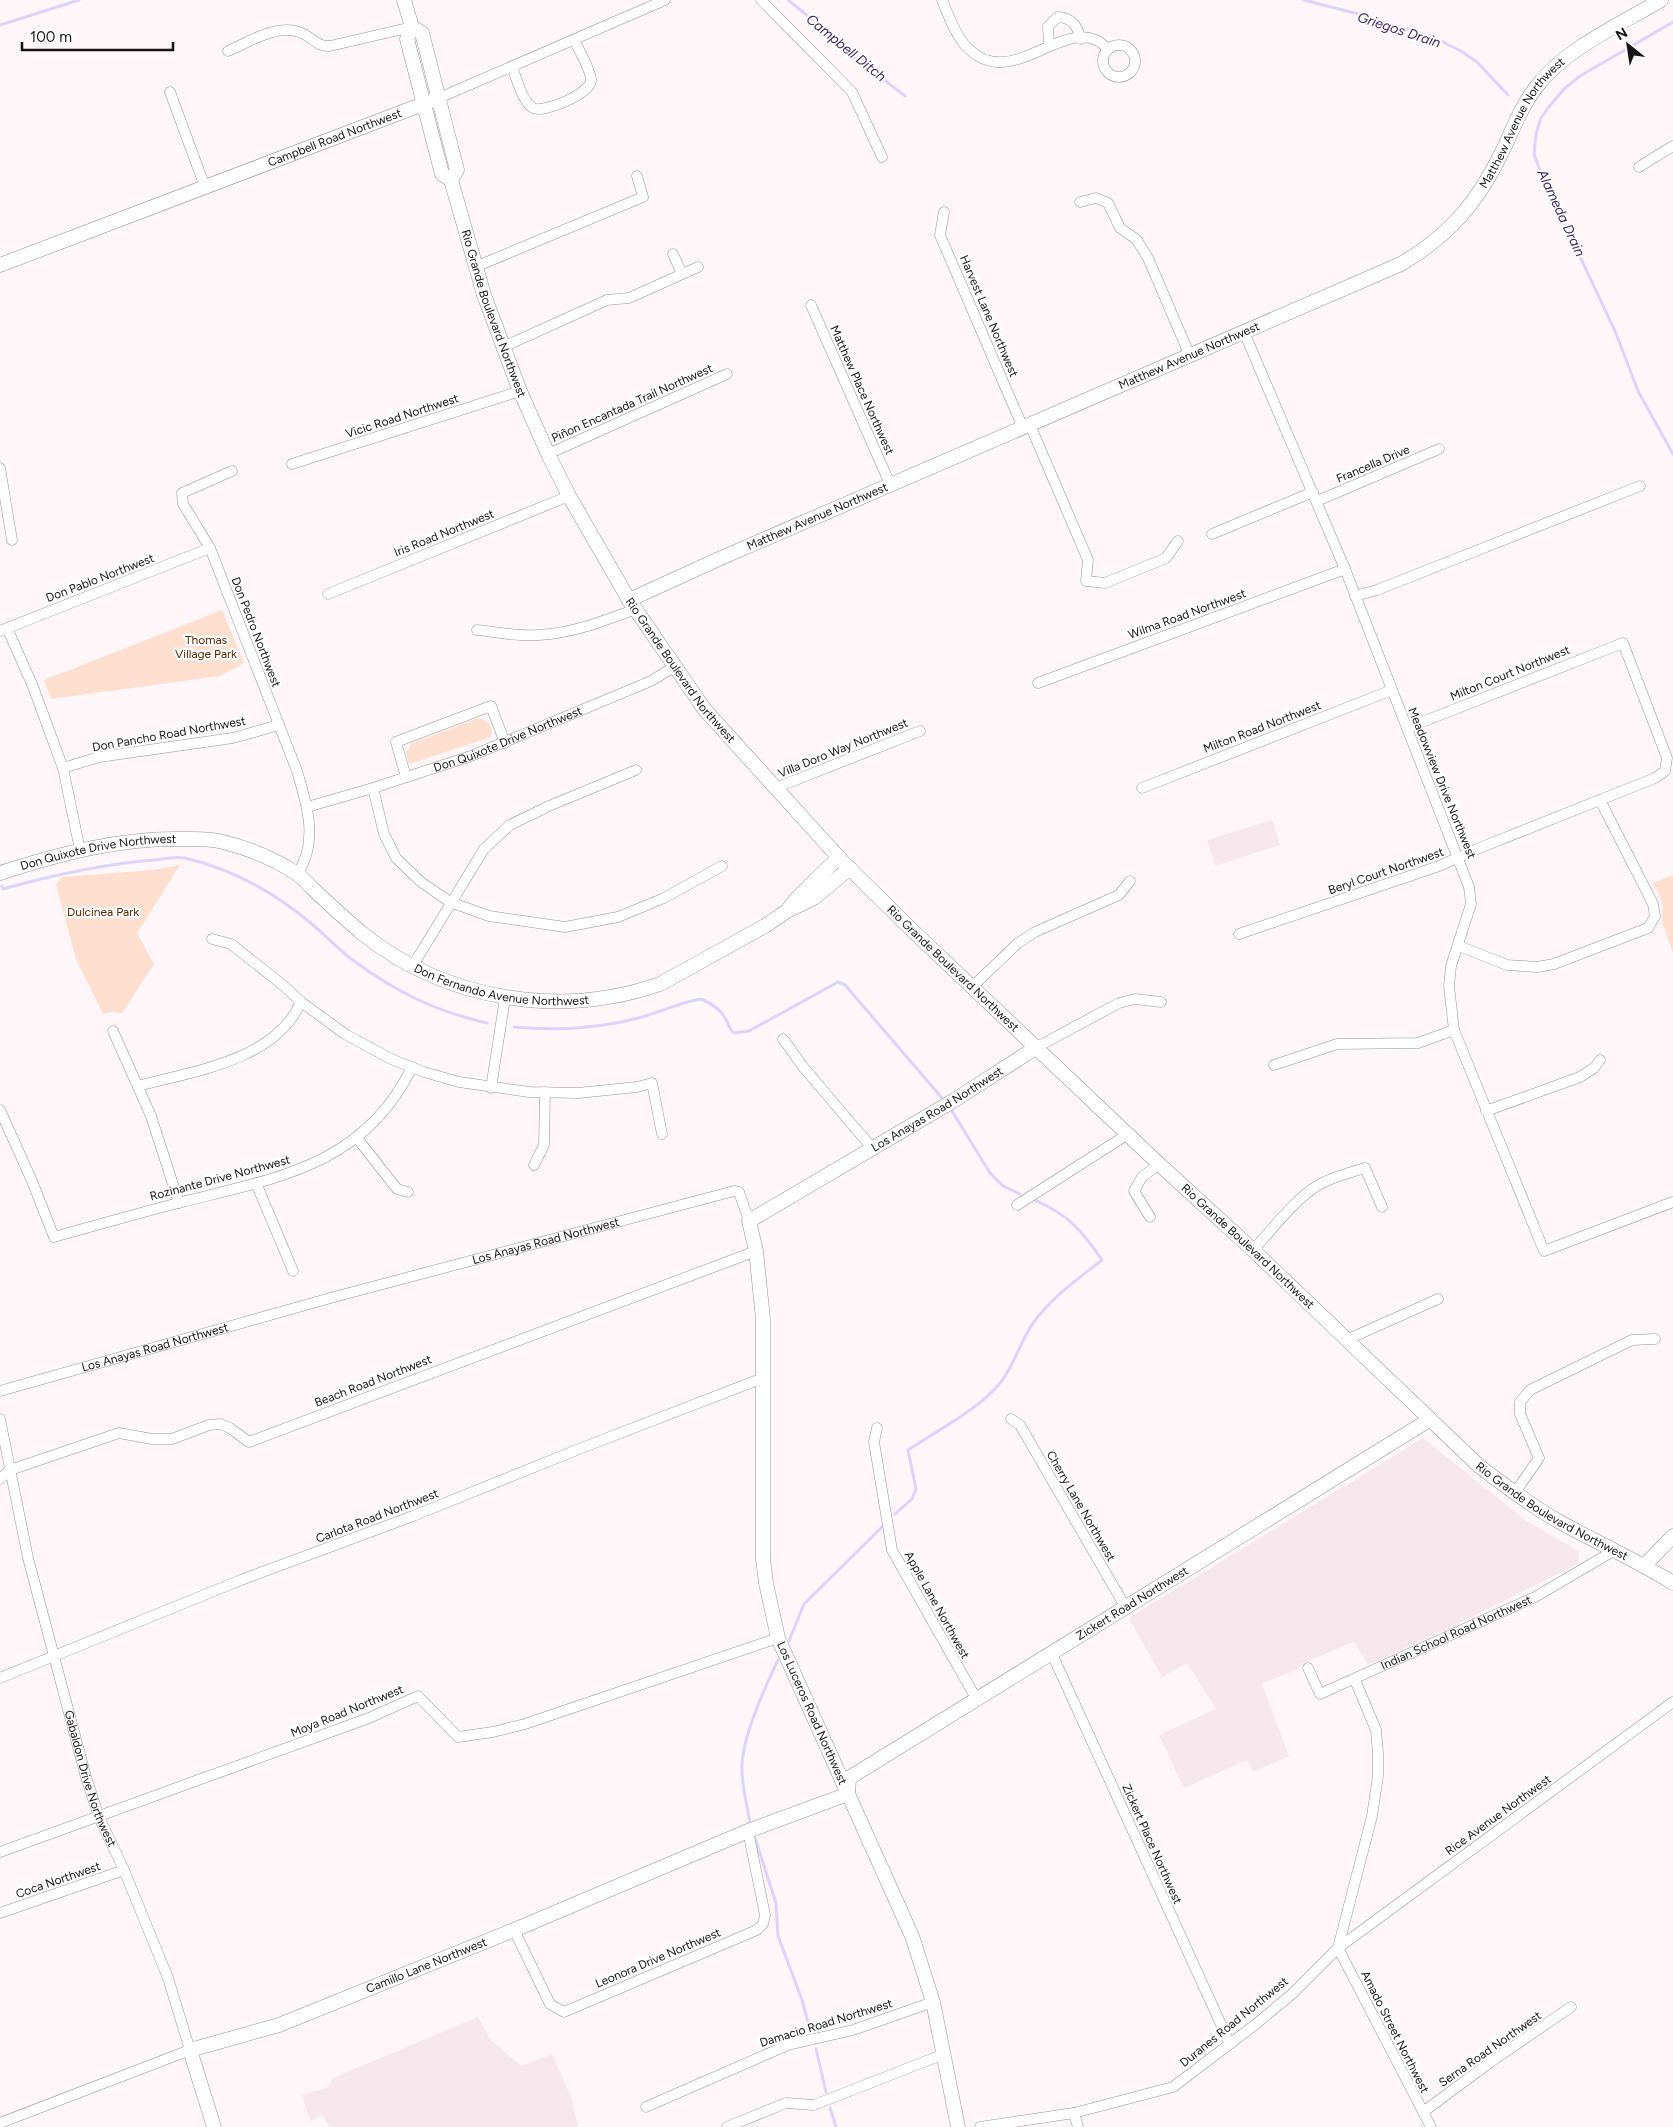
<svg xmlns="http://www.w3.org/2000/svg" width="1673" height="2127" font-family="Figtree,sans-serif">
	<rect width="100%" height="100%" fill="#fef6f9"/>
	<g fill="#f6e7ed">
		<polygon points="1272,820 1280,845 1215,866 1207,840"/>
		<polygon points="1423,1438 1528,1522 1579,1551 1578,1564 1449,1628 1368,1665 1354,1642 1301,1664 1300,1668 1262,1684 1289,1756 1253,1772 1247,1760 1184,1788 1159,1735 1216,1709 1187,1663 1162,1677 1129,1618"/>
		<polygon points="478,2017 490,2039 521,2066 552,2054 572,2099 578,2127 329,2127 323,2115 310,2121 302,2095 328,2087 333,2078"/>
	</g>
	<g fill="#fedfcf">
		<polygon points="222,610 244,663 220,676 51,699 44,680"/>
		<path d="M478,718C489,720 493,727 491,737L409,764L406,753L411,744Z"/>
		<polygon points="180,865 137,933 154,964 122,1013 109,1012 103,1014 76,959 56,885 62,877 153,870"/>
		<polygon points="1673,875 1673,953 1662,922 1663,909 1662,901 1653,883"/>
	</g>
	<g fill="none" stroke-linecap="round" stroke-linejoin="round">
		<g stroke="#dcd3fb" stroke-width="3">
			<polyline points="788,0 818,24 857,59 905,96"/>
			<polyline points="1304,0 1362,15 1435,38 1461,51 1477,62 1508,95"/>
			<polyline points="1673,22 1580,76 1564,89 1548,108 1541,118 1536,134 1534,154 1542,176 1615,331 1638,391 1673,454"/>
			<polyline points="0,25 79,0"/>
			<path d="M2,886L3,889C53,875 103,864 155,860C164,859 176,856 185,858C233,869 275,893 312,924C326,936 339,950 354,961C398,993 435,1011 487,1023"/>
			<path d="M514,1027C558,1031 599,1029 642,1017C661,1012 681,1002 701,999C711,1003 721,1009 726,1020C729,1025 729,1029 734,1033L749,1031L838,982L845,985L942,1098"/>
			<polyline points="952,1111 990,1173 1003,1186 1020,1194"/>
			<path d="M895,1514L912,1499L916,1489L908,1450C935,1432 981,1408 1001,1382C1015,1364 1020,1341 1034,1322C1052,1297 1078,1279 1102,1260C1082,1230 1068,1215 1035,1200"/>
			<polyline points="789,1641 804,1604 882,1527"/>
			<path d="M750,1823C747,1805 742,1787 742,1769C741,1740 765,1687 778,1660"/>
			<polyline points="755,1838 776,1903 778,1936 802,2000 811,2033"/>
			<polyline points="816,2049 826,2092"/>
			<polyline points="830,2108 836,2127"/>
		</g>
		<g stroke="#9a9295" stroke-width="11">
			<g id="street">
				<polyline points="761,0 852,92 882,157"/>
				<path d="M942,0C948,15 954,31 964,44C1007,94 1056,23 1096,40C1101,42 1105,46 1108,49"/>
				<circle cx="1119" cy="61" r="16"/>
				<path d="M1049,46L1048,26L1058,17C1073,18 1077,26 1081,39"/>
				<path d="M228,51C249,42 276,24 299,32C312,36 316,47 330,46L412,27"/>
				<path d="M512,67C517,79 522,101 533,108C543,114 593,93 591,79C590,69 579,50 574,40"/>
				<polyline points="170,92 205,187"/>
				<polyline points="439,98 665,0"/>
				<polyline points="1639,167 1673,146"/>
				<polyline points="1080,202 1096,198 1108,203 1120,228 1136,239 1148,258 1190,356"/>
				<polyline points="944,212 940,235 1023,428"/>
				<polyline points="673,254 682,274"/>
				<polyline points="475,267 643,197 637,176"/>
				<polyline points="811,305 890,484"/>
				<polyline points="1244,332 1345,569 1469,887 1471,904 1451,966 1449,986 1454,1030 1544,1251 1673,1202"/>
				<polyline points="503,347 607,300 629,298 698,267"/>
				<polyline points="1030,425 1088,560 1086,581 1105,583 1166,558 1178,541"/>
				<polyline points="548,454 727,374"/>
				<polyline points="292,464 520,391"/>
				<polyline points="0,468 12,540"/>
				<path d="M232,471L182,493L183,504L210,548L297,771C307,805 319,842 297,874"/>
				<polyline points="1317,501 1439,449"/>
				<polyline points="1212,534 1313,492"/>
				<polyline points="328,594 569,496"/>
				<polyline points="1355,596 1377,590 1640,486"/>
				<polyline points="7,628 32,684 63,768 80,850"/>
				<path d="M477,630C497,632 519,637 539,635C573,633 604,621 636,609"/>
				<polyline points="0,631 210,548"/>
				<polyline points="1038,683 1345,569"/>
				<polyline points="63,768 99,757 233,738 279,725"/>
				<polyline points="406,777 396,742 491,706 505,743"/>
				<polyline points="373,788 384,834 396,858 421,882 450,902 489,916 565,927 618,917 664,898 722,866"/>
				<polyline points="775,788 920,731"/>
				<polyline points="1142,788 1392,690"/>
				<path id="s1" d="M307,807L373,788L471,756L651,681L674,667"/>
				<polyline points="1239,934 1439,866 1477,849 1655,778 1665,771 1667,758 1623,643 1407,728"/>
				<polyline points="212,939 231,944 284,986 301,1002 345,1034 391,1059 424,1072 459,1082 529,1092 578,1093 637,1087 652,1083 662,1134"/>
				<polyline points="1459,946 1507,965 1537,967 1554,964 1648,928 1655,916 1653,904 1600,800"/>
				<polyline points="412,967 484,849 510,825 549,806 636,770"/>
				<polyline points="973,986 1018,943 1035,932 1119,895 1130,881"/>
				<polyline points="113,1031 151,1116 179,1203"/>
				<polyline points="783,1039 804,1068 873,1149"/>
				<polyline points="1037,1047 1119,1003 1135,999 1161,1002"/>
				<polyline points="1274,1065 1337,1044 1418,1043 1454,1030"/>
				<path d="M138,1086C193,1071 275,1061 301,1002"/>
				<polyline points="491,1088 505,998"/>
				<path d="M0,1110L32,1181L54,1237C97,1225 139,1213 182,1202C277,1178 365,1165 412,1067"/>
				<polyline points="1486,1111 1580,1077 1594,1068 1600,1060"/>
				<polyline points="357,1138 397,1189 408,1192"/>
				<polyline points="534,1165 544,1145 545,1092"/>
				<polyline points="256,1183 293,1271"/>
				<polyline points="1017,1205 1128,1134"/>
				<polyline points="1150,1217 1134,1191 1142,1177 1159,1164"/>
				<path d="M1253,1250C1271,1231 1295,1199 1317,1186C1331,1177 1349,1173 1365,1168L1382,1207"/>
				<polyline points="1346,1340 1438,1299"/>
				<path id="s2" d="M0,1391L334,1297L734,1191L739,1192L749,1221"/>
				<path id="s3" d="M0,1419L28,1558L86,1777L99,1817L124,1870L168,1978L190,2050L0,2123"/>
				<polyline points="1011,1419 1020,1425 1126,1608"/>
				<polyline points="877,1428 874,1442 892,1550 977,1700"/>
				<polyline points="0,1479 10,1470 119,1433 152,1439 172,1439 209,1425 220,1424 230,1428 249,1442 756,1251"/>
				<polyline points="1514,1494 1539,1458 1520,1414 1520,1402 1530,1390 1632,1340 1655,1339"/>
				<polyline points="1052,1654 1230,2044"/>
				<path id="s4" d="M1308,1668L1320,1694L1535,1597L1615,1550"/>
				<polyline points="0,1678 241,1580 413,1516 579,1449 763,1378"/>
				<polyline points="0,1852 369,1718 418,1696 458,1737 493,1732 525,1724 778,1638"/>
				<polyline points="0,1913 124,1870"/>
				<polyline points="514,1930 550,2004 564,2012 757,1930 763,1924 765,1915 748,1831"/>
				<polyline points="646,2107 788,2045 853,2030 933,2002"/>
				<polyline points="1423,2112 1492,2061 1571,2007"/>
				<polyline points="1074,2113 1078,2127"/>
				<polyline points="727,2127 786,2103 814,2105 944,2054"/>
				<polyline points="980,2127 1074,2113 1173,2087 1256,2024 1292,1994 1338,1948 1372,1816 1378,1776 1378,1753 1376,1730 1355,1680"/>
				<polyline points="1431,2127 1338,1948 1673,1702"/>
			</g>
		</g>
		<g stroke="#9a9295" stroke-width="15">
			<g id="secondary">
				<polyline points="404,0 412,27 407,39 442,174 451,180"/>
				<path id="s5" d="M412,27L422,33L457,170L451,180L484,295L520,391L548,454L569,496L629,600L705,710L842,861L913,931L1159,1164L1253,1250L1479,1466C1505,1486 1530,1505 1558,1521C1596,1542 1636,1560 1673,1583"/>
				<path id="s6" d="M0,265L439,98"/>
				<path id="s7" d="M629,600L721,558L1401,264C1450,235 1478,202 1503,150C1513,129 1522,105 1537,86C1565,49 1621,24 1661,0"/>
				<path id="s8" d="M0,873C59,854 119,838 181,839C195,839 210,838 223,842C248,848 274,859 296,873C302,877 307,883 312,888C329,904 345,919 363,934C446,1000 559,1019 660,984L765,926L787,911L814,898L850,868"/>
				<polyline points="789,908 798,897 839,857"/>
				<polyline points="1645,1565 1673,1536"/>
				<path id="s9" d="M214,2127L190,2050L279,2025L514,1930L748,1831L848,1794L849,1778L1429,1420"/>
				<path id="s10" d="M958,2127L933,2002L912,1936L778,1638L766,1583L763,1559V1319L756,1251L749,1221L953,1101L1037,1047"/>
			</g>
		</g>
		<use href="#street" stroke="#fff" stroke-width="10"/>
		<use href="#secondary" stroke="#fff" stroke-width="14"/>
	</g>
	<g text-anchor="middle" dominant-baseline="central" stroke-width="4.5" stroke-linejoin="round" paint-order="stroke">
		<g font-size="12" fill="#161415" stroke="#fff">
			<text stroke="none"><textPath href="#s7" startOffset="1031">Matthew Avenue Northwest</textPath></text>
			<text stroke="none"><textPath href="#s6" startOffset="358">Campbell Road Northwest</textPath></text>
			<text stroke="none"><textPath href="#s5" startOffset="305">Rio Grande Boulevard Northwest</textPath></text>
			<text transform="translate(989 316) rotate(67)">Harvest Lane Northwest</text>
			<text stroke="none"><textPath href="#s7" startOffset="611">Matthew Avenue Northwest</textPath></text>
			<text transform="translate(862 390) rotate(66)">Matthew Place Northwest</text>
			<text transform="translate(632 403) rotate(-24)">Piñon Encantada Trail Northwest</text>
			<text transform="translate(402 416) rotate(-18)">Vicic Road Northwest</text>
			<text transform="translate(1373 464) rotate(-23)">Francella Drive</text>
			<text stroke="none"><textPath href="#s7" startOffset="206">Matthew Avenue Northwest</textPath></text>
			<text transform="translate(444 533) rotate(-22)">Iris Road Northwest</text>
			<text transform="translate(100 578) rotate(-21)">Don Pablo Northwest</text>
			<text transform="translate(1187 614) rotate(-20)">Wilma Road Northwest</text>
			<text transform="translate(256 632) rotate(69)">Don Pedro Northwest</text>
			<text stroke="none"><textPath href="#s5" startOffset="710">Rio Grande Boulevard Northwest</textPath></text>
			<text transform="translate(1510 673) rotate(-22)">Milton Court Northwest</text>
			<text transform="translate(1262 727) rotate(-21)">Milton Road Northwest</text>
			<text transform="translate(169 734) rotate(-10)">Don Pancho Road Northwest</text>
			<text stroke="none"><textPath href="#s1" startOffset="212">Don Quixote Drive Northwest</textPath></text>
			<text transform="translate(843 748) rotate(-22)">Villa Doro Way Northwest</text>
			<text transform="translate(1442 783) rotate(68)">Meadowview Drive Northwest</text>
			<text stroke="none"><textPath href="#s8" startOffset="101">Don Quixote Drive Northwest</textPath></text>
			<text transform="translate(1386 871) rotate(-19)">Beryl Court Northwest</text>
			<text stroke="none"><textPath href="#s5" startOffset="1115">Rio Grande Boulevard Northwest</textPath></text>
			<text stroke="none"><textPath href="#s8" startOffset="549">Don Fernando Avenue Northwest</textPath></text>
			<text stroke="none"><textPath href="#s10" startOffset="1162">Los Anayas Road Northwest</textPath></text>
			<text transform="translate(220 1178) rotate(-15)">Rozinante Drive Northwest</text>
			<text stroke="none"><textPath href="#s2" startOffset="566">Los Anayas Road Northwest</textPath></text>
			<text stroke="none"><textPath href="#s5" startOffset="1520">Rio Grande Boulevard Northwest</textPath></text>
			<text stroke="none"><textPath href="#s2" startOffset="161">Los Anayas Road Northwest</textPath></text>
			<text transform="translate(373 1381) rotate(-21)">Beach Road Northwest</text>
			<text transform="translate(1081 1506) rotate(60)">Cherry Lane Northwest</text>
			<text stroke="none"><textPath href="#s5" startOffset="1925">Rio Grande Boulevard Northwest</textPath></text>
			<text transform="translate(377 1516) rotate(-21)">Carlota Road Northwest</text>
			<text stroke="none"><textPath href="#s9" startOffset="1136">Zickert Road Northwest</textPath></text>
			<text transform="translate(937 1605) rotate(61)">Apple Lane Northwest</text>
			<text stroke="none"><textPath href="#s4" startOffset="178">Indian School Road Northwest</textPath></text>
			<text transform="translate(347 1711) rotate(-22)">Moya Road Northwest</text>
			<text transform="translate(812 1713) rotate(66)">Los Luceros Road Northwest</text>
			<text stroke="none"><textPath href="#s3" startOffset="371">Gabaldon Drive Northwest</textPath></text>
			<text transform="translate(1498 1815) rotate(-36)">Rice Avenue Northwest</text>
			<text transform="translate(1152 1844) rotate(66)">Zickert Place Northwest</text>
			<text transform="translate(58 1880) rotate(-19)">Coca Northwest</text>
			<text transform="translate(658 1958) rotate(-23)">Leonora Drive Northwest</text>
			<text stroke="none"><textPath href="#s9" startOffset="332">Camillo Lane Northwest</textPath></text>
			<text transform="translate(1234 2022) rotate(-39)">Duranes Road Northwest</text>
			<text transform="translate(826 2023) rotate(-17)">Damacio Road Northwest</text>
			<text transform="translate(1395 2032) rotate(63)">Amado Street Northwest</text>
			<text transform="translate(1490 2049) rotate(-35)">Serna Road Northwest</text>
		</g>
		<g font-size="12" fill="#5e2400" stroke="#fff">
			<text x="206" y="640">Thomas<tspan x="206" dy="14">Village Park</tspan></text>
			<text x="103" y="912">Dulcinea Park</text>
		</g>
		<g font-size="14" font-style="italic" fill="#3d256d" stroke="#fff">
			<text transform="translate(1399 30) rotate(18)">Griegos Drain</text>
			<text transform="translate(846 48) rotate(39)">Campbell Ditch</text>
			<text transform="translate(1561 213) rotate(65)">Alameda Drain</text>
		</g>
	</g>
	<g transform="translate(1628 45) rotate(330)" stroke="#ffffff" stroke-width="4" paint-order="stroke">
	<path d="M0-4L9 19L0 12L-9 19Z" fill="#161415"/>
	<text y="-8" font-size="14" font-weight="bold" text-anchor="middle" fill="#161415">N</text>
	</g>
	<path d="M22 42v8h151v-8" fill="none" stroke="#161415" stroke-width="2.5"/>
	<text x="30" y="42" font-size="15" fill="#161415" stroke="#ffffff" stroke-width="4" paint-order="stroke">100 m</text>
</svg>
